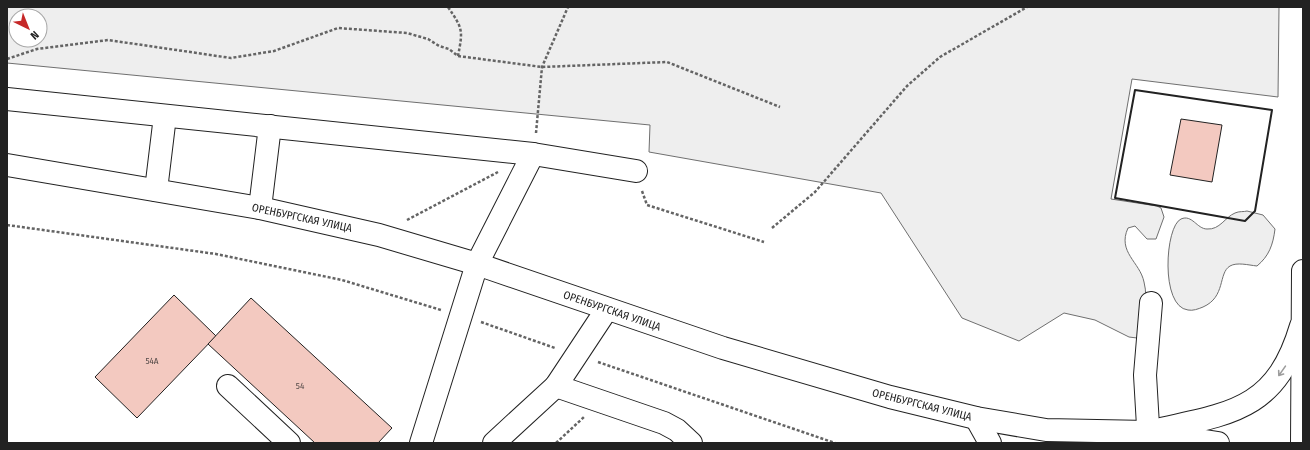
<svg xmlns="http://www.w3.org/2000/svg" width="1310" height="450" font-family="'Fira Sans Condensed',sans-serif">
	<rect width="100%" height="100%" fill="#fff"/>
	<g fill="#eee" stroke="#6f6f6f" fill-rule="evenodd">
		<path d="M7,7H1279L1278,97L1132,79L1111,199L1157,206L1161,208L1164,217L1156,239H1147L1135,226L1128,228C1117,252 1140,262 1144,282C1149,301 1142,320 1137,338L1129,337L1095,320L1064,313L1019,341L962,318L881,193L649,152L650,125L7,63ZM16,16H40V40H16Z"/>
		<path d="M1247,211L1263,215L1275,229C1273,245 1269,256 1257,266C1248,265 1237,262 1230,266C1218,273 1226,297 1203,307C1198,309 1193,311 1188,310C1160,307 1165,226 1181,219C1192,214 1197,229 1207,229C1220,230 1225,217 1235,213C1239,211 1244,212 1247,211Z"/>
	</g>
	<g fill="#f3c9c0" stroke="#222">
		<polygon points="1181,119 1222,125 1212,182 1170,175"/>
		<polygon points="174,295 216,336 137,418 95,377"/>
		<polygon points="251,298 392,428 378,443 315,443 208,344"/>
	</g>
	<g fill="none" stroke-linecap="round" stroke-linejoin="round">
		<g stroke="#222" stroke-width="24">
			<g id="minor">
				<polyline points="7,99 533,154 636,171"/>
				<polyline points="7,165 260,208 379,235 477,264 723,348 890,397 976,418 1046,430 1148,432 1218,443"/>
				<polyline points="156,190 165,116"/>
				<polyline points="260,208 270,126"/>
				<polyline points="228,386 289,443"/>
				<polyline points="556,386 664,423 677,430 691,443"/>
				<polyline points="976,418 990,443"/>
				<path d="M1161,429C1235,413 1277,407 1301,326"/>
				<polyline points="421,443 477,264 533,154"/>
				<polyline points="494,443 556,386 607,309"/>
				<polyline points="1149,443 1145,375 1151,303"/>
			</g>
		</g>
		<g stroke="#222" stroke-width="24">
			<polyline id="major" points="1302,443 1303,271"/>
		</g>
		<g stroke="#646464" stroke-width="2.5" stroke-dasharray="3 2" stroke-linecap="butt">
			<path d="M448,7C463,29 463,30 458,56"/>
			<polyline points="7,59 37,49 108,40 231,58 274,51 338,28 407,33 428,39 439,46 449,49 458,56 542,67 667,62 780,107"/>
			<polyline points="536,133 542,67 568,7"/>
			<polyline points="642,191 647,205 764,242"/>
			<polyline points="407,220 498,172"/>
			<polyline points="7,225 216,254 342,280 441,310"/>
			<polyline points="772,228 815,192 907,86 940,57 1027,7"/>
			<polyline points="481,322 555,348"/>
			<polyline points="598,362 835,443"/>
			<polyline points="556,443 584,417"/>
		</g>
		<use href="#minor" stroke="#fff" stroke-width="22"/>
		<use href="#major" stroke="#fff" stroke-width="22"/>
		<polygon stroke="#222" stroke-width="2" points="1135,90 1272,110 1255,211 1245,221 1115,198"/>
	</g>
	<defs><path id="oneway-shaft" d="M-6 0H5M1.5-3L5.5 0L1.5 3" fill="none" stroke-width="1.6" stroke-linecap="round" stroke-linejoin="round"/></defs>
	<use stroke="#9c9c9c" href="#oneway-shaft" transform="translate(1282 371) rotate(125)"/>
	<g text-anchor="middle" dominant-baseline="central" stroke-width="3" stroke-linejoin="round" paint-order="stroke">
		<g font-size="9" fill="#564c4a">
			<text x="152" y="361">54А</text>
			<text x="300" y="386">54</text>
		</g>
		<g font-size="11" fill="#222" stroke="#fff">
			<text transform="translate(302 218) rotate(12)">ОРЕНБУРГСКАЯ УЛИЦА</text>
			<text transform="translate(612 311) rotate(19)">ОРЕНБУРГСКАЯ УЛИЦА</text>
			<text transform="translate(922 405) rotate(14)">ОРЕНБУРГСКАЯ УЛИЦА</text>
		</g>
	</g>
	<rect width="1310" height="450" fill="none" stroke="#222222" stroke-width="16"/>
	<g transform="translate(28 28) rotate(137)"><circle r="19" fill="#ffffff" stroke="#a7a7a7"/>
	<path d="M0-3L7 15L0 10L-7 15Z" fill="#c62828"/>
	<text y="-6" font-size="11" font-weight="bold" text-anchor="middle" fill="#222222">N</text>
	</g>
</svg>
